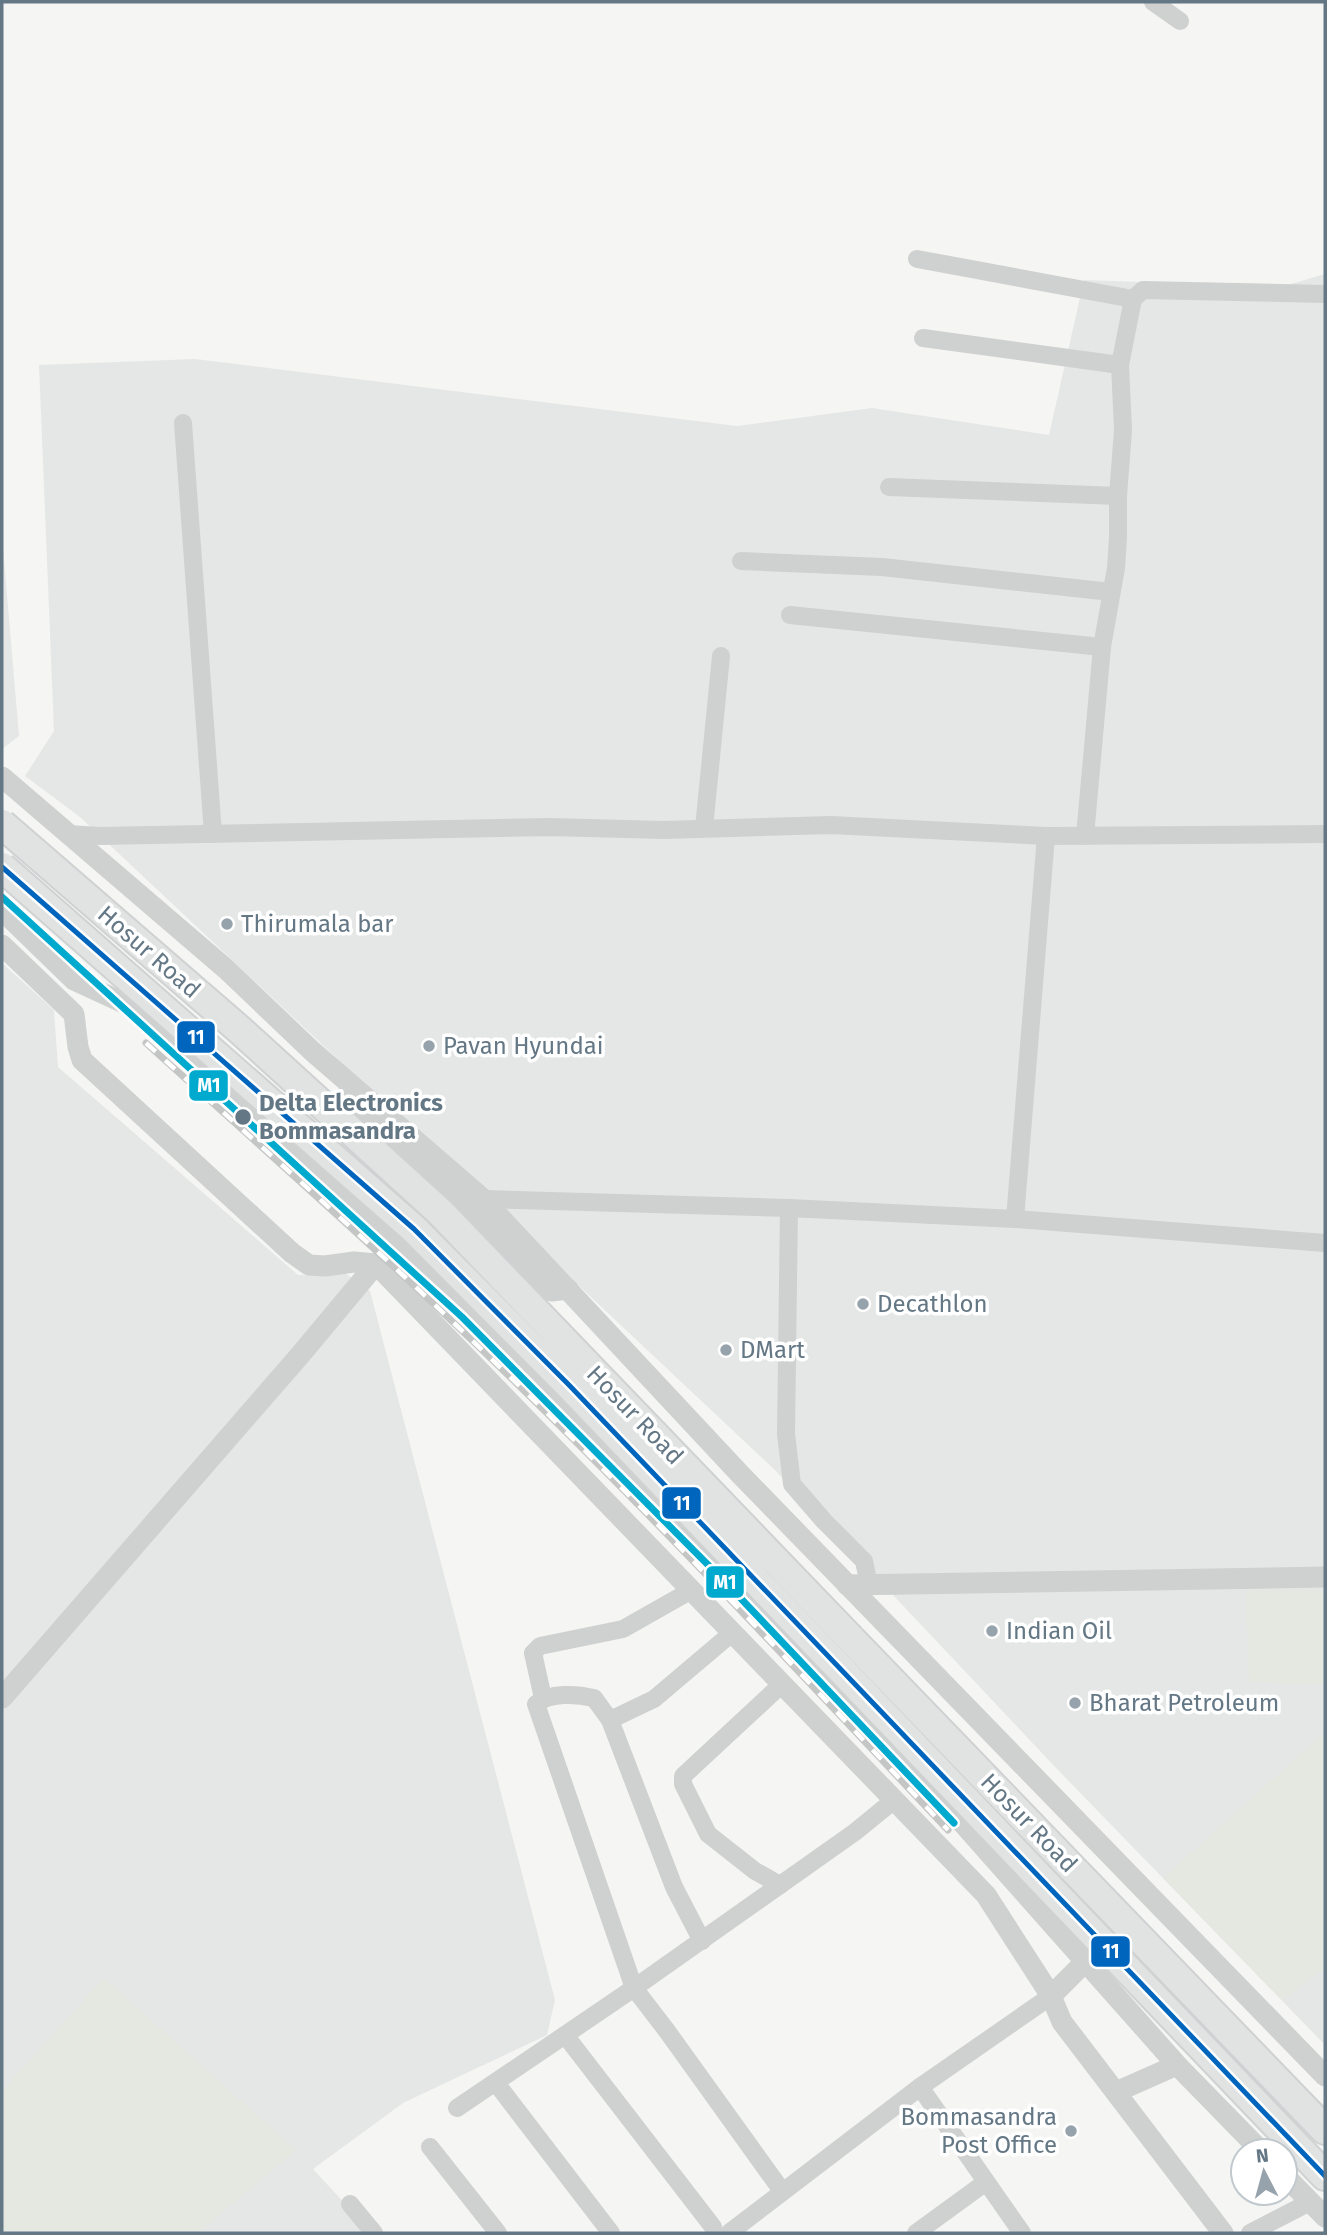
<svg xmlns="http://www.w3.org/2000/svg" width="1327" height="2235" font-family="'Fira Sans',sans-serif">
	<rect width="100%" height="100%" fill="#f5f5f3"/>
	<g fill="#e5e7e6">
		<polygon points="1325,274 1325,2045 1058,1770 776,1471 80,817 25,776 54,731 39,365 195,359 737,426 872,408 1049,435 1084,280 1281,287"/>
		<polygon points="2,536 19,736 2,749"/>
		<polygon points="2,963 54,1010 58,1067 298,1275 345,1273 370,1291 555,2000 547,2035 403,2103 313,2169 372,2233 2,2233"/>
	</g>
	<g fill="#e4e8e1">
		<polygon points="1246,1591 1325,1591 1325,1685 1249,1682"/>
		<polygon points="1325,1732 1325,1968 1282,2000 1163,1878"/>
		<polygon points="104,1978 296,2150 198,2233 2,2233 2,2091"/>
	</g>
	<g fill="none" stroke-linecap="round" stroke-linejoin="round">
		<g stroke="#d0d1d2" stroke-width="32">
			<g id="trunk">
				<polyline points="850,1638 1325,2130"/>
				<polyline points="829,1657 1325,2176"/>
			</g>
		</g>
		<g stroke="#cfd0d0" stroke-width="18">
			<polyline points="1153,2 1180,21"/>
			<polyline points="917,259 1133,299"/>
			<polyline points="923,338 1120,365"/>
			<polyline points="183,423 213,834"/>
			<polyline points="889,487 1118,496"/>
			<polyline points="741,561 882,567 1111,592"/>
			<polyline points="790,615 1102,647"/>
			<polyline points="704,828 721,656"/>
			<polyline points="67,834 101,836 549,827 664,830 831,825 1046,836 1325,834"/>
			<polyline points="1085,836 1102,647 1116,568 1118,537 1118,496 1123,430 1120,365 1133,299 1143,290 1325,294"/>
			<polyline points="483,1199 789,1208 1015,1219 1325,1243"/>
			<polyline points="789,1208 786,1434 792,1484 824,1521 864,1561 869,1585"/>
			<polyline points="1015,1219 1046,836"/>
			<polyline points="543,1698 533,1653 540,1646 623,1629 690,1591"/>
			<polyline points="610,1720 654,1699 732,1633"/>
			<polyline points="780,1885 755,1871 708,1834 683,1784 683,1776 781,1685"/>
			<path d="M565,2035L634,1988L536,1704C550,1692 577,1694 594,1698L610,1720L674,1887L702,1941"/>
			<polyline points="496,2083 611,2233"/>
			<polyline points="920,2087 1022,2233"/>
			<polyline points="457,2108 565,2035 713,2227"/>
			<polyline points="430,2147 498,2233"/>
			<polyline points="782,2191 667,2031 634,1988 855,1832 893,1801"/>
			<polyline points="350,2204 374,2233"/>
			<polyline points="729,2233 920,2087 1051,1996"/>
			<polyline points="916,2233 986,2182"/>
			<polyline points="1250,2233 1310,2202"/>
		</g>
		<g stroke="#cfd0d0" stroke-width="21">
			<polyline points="2,777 226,969 312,1051 483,1199 739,1473 1325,2076"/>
			<polyline points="2,910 74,980 126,1004 308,1163 479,1317 928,1784 1177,2065 1261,2151"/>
			<polyline points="2,945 74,1014 78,1047 82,1060 292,1253 309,1265 325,1266 354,1262 376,1264 986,1895 1051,1996 1062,2022 1223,2233"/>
			<polyline points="345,1097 468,1208 542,1289 552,1291 568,1289"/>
			<polyline points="847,1585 1325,1577"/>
			<polyline points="2,1698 301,1354 376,1264 399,1246 483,1199"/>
			<polyline points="1051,1996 1085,1962"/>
			<polyline points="1116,2092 1177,2065"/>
			<polyline points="1285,2176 1325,2217"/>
		</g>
		<use href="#trunk" stroke="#e1e2e2" stroke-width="28"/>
		<g stroke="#c4c5c5" stroke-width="7">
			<path id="rail" d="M146,1043C249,1136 354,1228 455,1324C626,1486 787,1659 948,1830"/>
		</g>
		<use href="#rail" stroke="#fff" stroke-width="4.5" stroke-dasharray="13" stroke-linecap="butt"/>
		<g stroke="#d0d1d2" stroke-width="32" stroke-linecap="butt">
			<g id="trunk-bridge">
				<polyline points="2,824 241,1031 440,1212 850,1638"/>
				<polyline points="2,867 414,1229 569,1385 829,1657"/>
			</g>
		</g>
		<use href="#trunk-bridge" stroke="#e1e2e2" stroke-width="28"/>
		<g stroke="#fff" stroke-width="10">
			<polyline id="bus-1" points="2,867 414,1229 569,1385 1325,2176"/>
		</g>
		<use href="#bus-1" stroke="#0065bd" stroke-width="5"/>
		<g stroke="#fff" stroke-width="12">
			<polyline id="metro-1" points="2,897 462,1317 728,1585 954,1823"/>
		</g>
		<use href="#metro-1" stroke="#00a9ce" stroke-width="7"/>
	</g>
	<g fill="#97a3ac" stroke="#fff" stroke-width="2.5">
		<circle cx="227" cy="924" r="7"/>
		<circle cx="429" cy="1046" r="7"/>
		<circle cx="863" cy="1304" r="7"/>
		<circle cx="726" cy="1350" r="7"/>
		<circle cx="992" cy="1631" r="7"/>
		<circle cx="1075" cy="1703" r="7"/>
		<circle cx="1071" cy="2131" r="7"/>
	</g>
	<circle fill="#647785" stroke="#fff" stroke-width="2.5" cx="243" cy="1117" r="9"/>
	<g text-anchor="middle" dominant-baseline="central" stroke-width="7" stroke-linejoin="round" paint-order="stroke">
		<g font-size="24" fill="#647785" stroke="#fff" text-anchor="start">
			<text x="241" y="924">Thirumala bar</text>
			<text x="443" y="1046">Pavan Hyundai</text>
			<text x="877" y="1304">Decathlon</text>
			<text x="740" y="1350">DMart</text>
			<text x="1006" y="1631">Indian Oil</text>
			<text x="1089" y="1703">Bharat Petroleum</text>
			<text x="1057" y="2117" text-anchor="end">Bommasandra<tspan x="1057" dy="28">Post Office</tspan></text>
		</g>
		<g font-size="24" fill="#647785" stroke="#fff">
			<text transform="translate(149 952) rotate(41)">Hosur Road</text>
			<text transform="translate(635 1415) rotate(46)">Hosur Road</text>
			<text transform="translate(1029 1823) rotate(46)">Hosur Road</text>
		</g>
		<g font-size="24" font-weight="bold" fill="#647785" stroke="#fff" text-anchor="start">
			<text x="259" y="1103">Delta Electronics<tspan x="259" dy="28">Bommasandra</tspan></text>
		</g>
	</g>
	<g stroke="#fff" stroke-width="2.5">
		<rect x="176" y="1020" width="40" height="34" rx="7" fill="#0065bd"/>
		<rect x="188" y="1069" width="41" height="33" rx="7" fill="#00a9ce"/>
		<rect x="661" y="1486" width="41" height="34" rx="7" fill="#0065bd"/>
		<rect x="705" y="1565" width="40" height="34" rx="7" fill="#00a9ce"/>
		<rect x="1090" y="1935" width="41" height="33" rx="7" fill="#0065bd"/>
	</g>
	<g font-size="19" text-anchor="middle" font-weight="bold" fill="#fff">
		<text x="196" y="1044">11</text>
		<text x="209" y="1092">M1</text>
		<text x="682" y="1510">11</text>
		<text x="725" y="1589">M1</text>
		<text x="1111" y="1958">11</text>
	</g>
	<rect width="1327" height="2235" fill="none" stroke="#647785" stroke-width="7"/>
	<g transform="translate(1264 2172) rotate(354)"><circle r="33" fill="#ffffff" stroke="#c1c9ce" stroke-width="2"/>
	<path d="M0-5L12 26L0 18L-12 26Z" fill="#97a3ac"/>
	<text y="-10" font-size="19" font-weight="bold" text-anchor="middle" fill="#647785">N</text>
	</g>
</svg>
